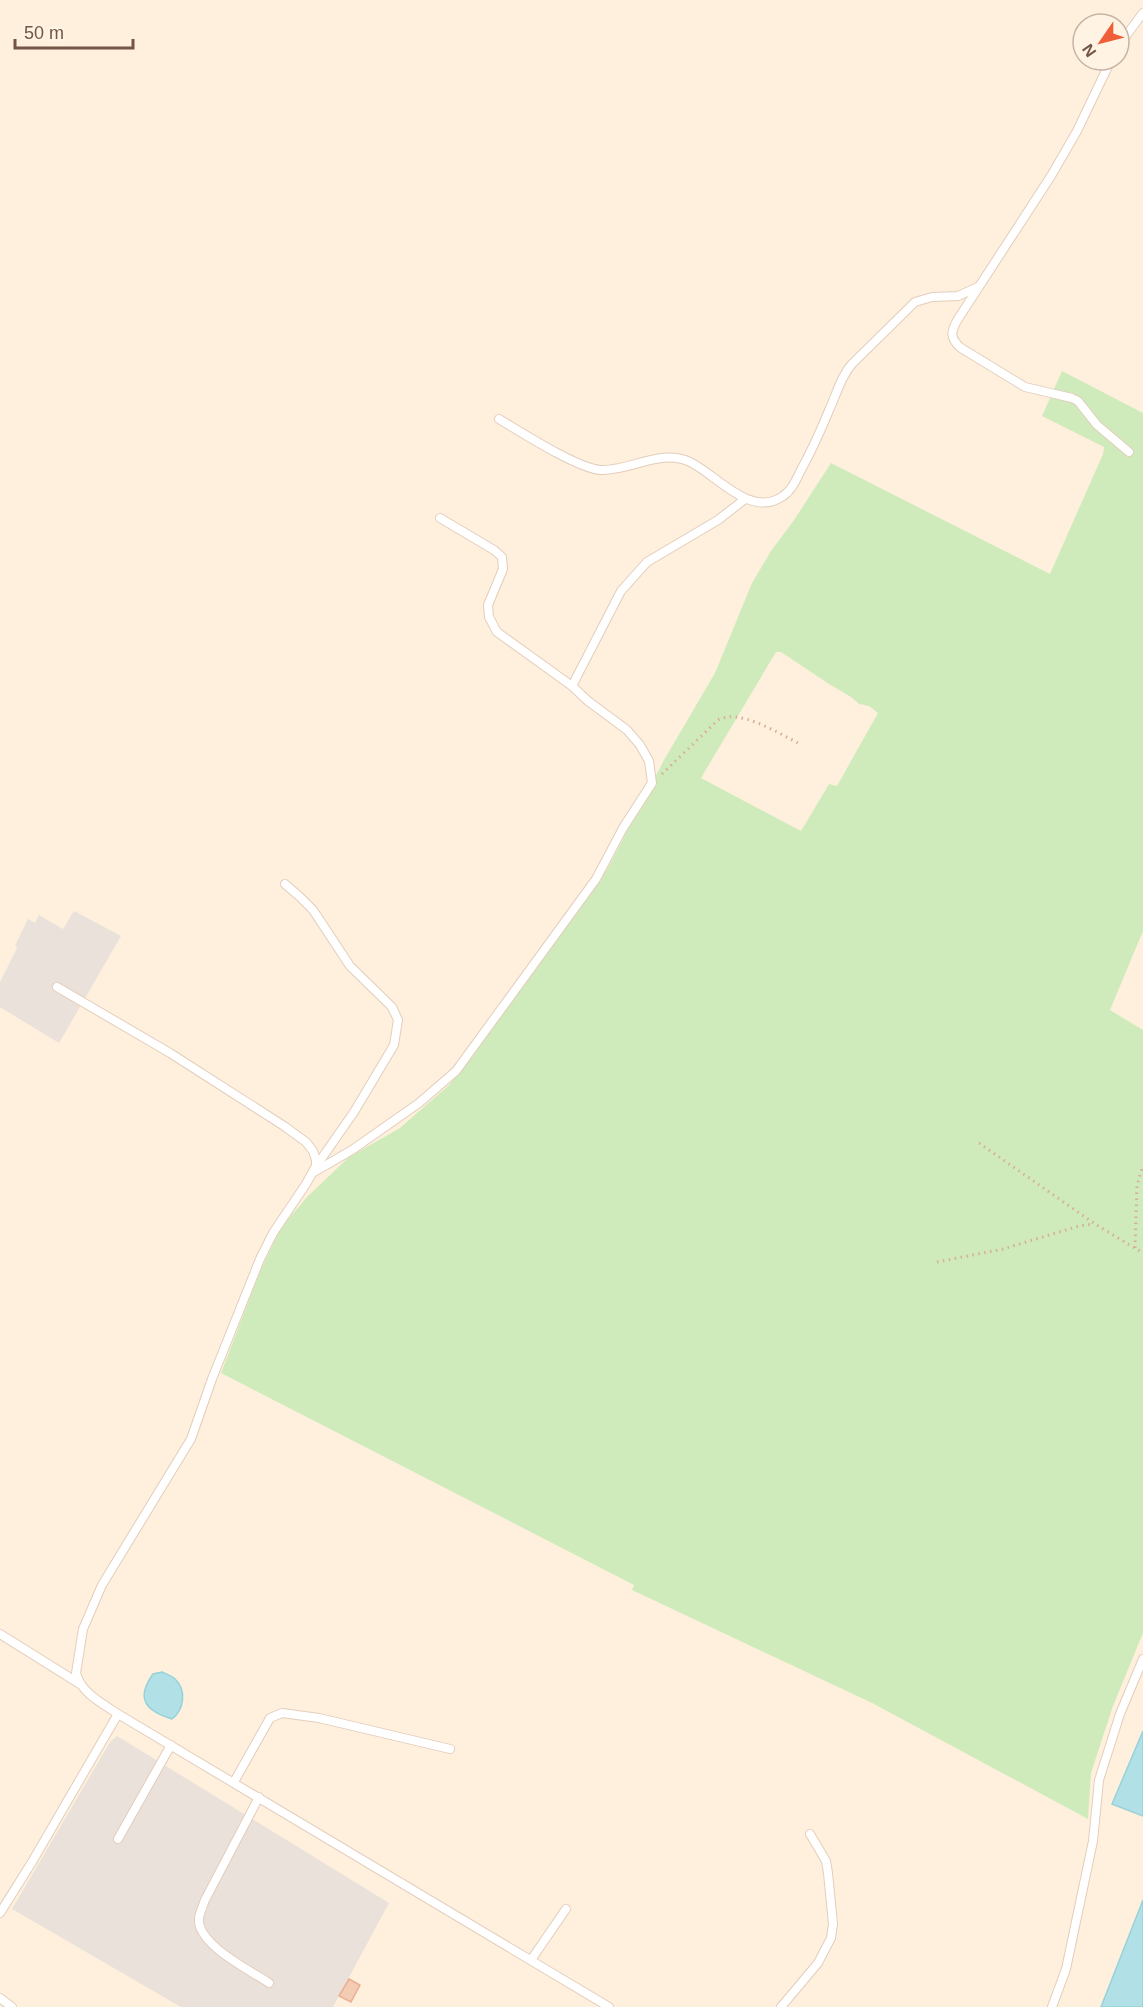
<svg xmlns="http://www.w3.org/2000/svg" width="1143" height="2007" font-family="Arial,sans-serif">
	<rect width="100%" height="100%" fill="#fef0dd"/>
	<g fill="#eae1da">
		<polygon points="74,911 121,936 59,1043 0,1007 0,982 17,948 15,946 28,919 35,923 39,915 63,929"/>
		<polygon points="117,1736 389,1903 333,2007 181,2007 12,1909 110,1742"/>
	</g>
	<path fill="#d0ebbb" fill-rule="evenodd" d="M1062,371L1143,413V931L1110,1010L1143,1030V1633L1113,1706L1091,1773L1088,1819L872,1703L632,1590L634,1585L221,1373L261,1269L282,1226L308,1196L349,1157L400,1128L449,1085L476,1051L539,961L596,886L609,866L664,760L715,673L752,583L771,551L794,520L831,463L1050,574L1103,454L1104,447L1042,416ZM776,652H781L829,684L851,697L859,704L869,706L878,713L837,786L829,784L801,831L701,778Z"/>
	<g fill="#b1e1e7" stroke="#97d1da" stroke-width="1.5">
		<path d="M162,1672C166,1674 172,1676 175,1679C187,1690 184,1710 172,1719C146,1711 135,1699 153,1674Z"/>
		<polygon points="1143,1731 1143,1816 1112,1804"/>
		<polygon points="1143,1900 1143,2007 1101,2007"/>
	</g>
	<polygon fill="#f4cbb3" stroke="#e8b092" stroke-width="1.5" points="349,1979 360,1985 351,2002 339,1996"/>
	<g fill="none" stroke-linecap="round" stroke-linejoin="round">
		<g stroke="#e3cdbc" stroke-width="10">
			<g id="service">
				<polyline points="1119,45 1143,13"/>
				<path d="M1111,60L1077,131L1051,176L958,319C951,331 949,338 961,348L1025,387L1072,398L1078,401L1097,425L1129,452"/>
				<path d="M499,419C521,432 578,469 601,470C631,471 661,448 690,462C717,475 751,519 783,496C792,490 796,480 801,470C812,450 821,430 830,408C837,393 841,376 852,364L915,302L932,297L958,296L978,287"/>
				<polyline points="572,686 621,591 647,562 718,520 745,499"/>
				<polyline points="285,884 300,897 313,910 350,966 392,1007 398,1020 394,1045 354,1112 317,1165"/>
				<path d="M57,987L170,1053L284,1126L306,1142L313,1151L316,1160V1166L306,1184L273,1233L260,1259L212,1379L191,1439L102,1585L83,1629L76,1673C81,1693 102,1703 118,1714"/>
				<polyline points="314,1172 352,1150 419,1103 456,1071 596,879 623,828 652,783 649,761 640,745 627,730 588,701 572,686 497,632 489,617 488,605 503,569 502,557 494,550 440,518"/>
				<polyline points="0,1634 80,1684"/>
				<polyline points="234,1782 270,1718 282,1713 319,1718 450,1749"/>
				<path d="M259,1797L205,1900C203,1906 200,1912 199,1918C196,1944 250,1970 269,1983"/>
				<polyline points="118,1839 171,1745"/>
				<polyline points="0,1913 32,1862 118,1714 609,2007"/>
				<polyline points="531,1960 566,1909"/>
				<polyline points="0,1998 12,2007"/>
				<polyline points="781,2007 818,1963 831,1938 833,1924 828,1873 826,1861 810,1834"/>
				<polyline points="1052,2007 1066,1969 1093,1841 1099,1780 1120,1714 1143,1659"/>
			</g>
		</g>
		<g stroke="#d8ae97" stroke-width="3" stroke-dasharray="1.5 4.5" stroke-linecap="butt">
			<path d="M662,774L718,720C739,708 778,733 798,743"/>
			<polyline points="979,1143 1095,1224 1143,1253"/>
			<polyline points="1135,1248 1137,1185 1143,1166"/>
			<polyline points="937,1262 1003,1249 1079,1226 1093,1224"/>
		</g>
		<use href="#service" stroke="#fff" stroke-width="8"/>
	</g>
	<g transform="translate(1101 42) rotate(235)"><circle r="28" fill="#fff4e4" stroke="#c7b4a4" stroke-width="1.5"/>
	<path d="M0-4.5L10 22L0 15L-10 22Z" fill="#f05d39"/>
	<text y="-9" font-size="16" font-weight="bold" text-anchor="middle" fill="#745444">N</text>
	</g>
	<path d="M15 39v9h118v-9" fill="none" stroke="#745444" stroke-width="3"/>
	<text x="24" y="39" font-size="18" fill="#745444" stroke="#fff4e4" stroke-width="4.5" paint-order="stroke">50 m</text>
</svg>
